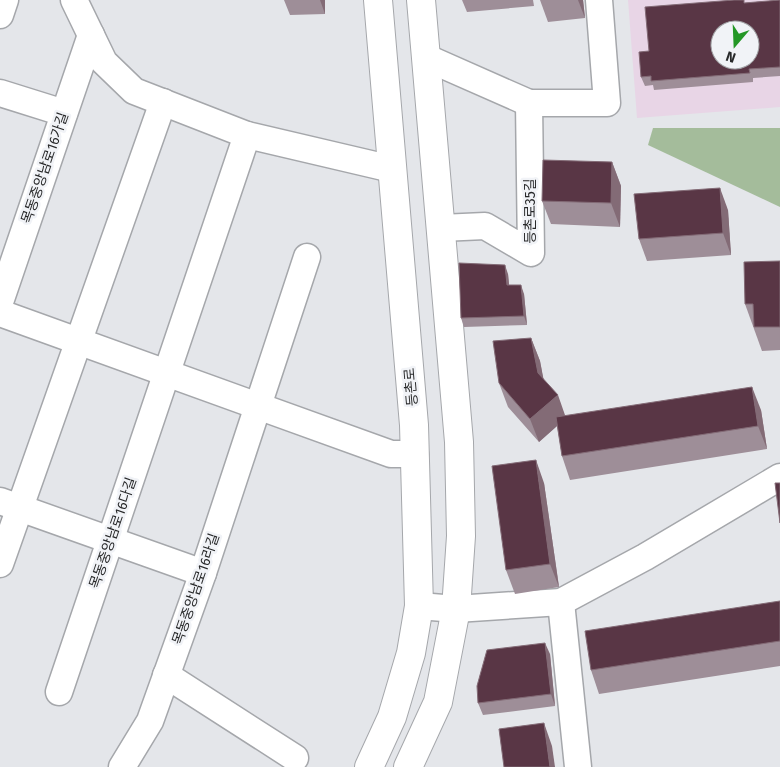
<svg xmlns="http://www.w3.org/2000/svg" width="780" height="767" font-family="'Fira Sans','Noto Sans KR',sans-serif">
	<rect width="100%" height="100%" fill="#e4e6ea"/>
	<path fill="#e8d5e6" fill-rule="evenodd" d="M628,0H780V107L637,118ZM720,30H750V60H720Z"/>
	<polygon fill="#a4bc9b" points="653,128 780,128 780,207 648,145"/>
	<g fill="none" stroke-linecap="round" stroke-linejoin="round">
		<g stroke="#a5a7ab" stroke-width="29">
			<g id="minor">
				<polyline points="74,0 104,62 134,91 247,135 392,169"/>
				<polyline points="0,15 5,0"/>
				<polyline points="427,58 529,103"/>
				<polyline points="0,93 64,113"/>
				<polyline points="441,228 485,226 531,253 529,103 607,103 599,0"/>
				<polyline points="0,302 91,35"/>
				<polyline points="0,313 391,454 415,454"/>
				<polyline points="0,501 203,573"/>
				<polyline points="0,564 163,102"/>
				<polyline points="561,602 578,767"/>
				<polyline points="419,606 456,609 561,602 645,557 780,477"/>
				<polyline points="166,675 295,758"/>
				<polyline points="59,692 247,135"/>
				<polyline points="122,767 150,721 203,573 307,257"/>
			</g>
		</g>
		<g stroke="#a5a7ab" stroke-width="30">
			<g id="major">
				<polyline points="369,767 392,717 411,653 419,606 414,425 378,0"/>
				<polyline points="408,767 438,702 456,609 461,536 459,442 421,0"/>
			</g>
		</g>
		<use href="#minor" stroke="#fff" stroke-width="26"/>
		<use href="#major" stroke="#fff" stroke-width="28"/>
	</g>
	<g fill="#9e8e98">
		<polygon points="284,0 325,0 325,14 290,15"/>
		<polygon points="462,0 533,0 534,6 467,12"/>
		<polygon points="540,0 583,0 585,18 548,22"/>
		<polygon points="780,0 780,76 753,78 753,82 654,90 653,85 645,86 641,77 649,51 745,3"/>
		<polygon points="612,162 621,186 620,227 551,224 542,201"/>
		<polygon points="728,210 731,255 647,261 639,239"/>
		<polygon points="780,261 780,350 762,351 745,304"/>
		<polygon points="508,274 509,285 524,294 527,325 464,327 461,318"/>
		<polygon points="531,338 540,361 543,378 565,416 761,410 767,449 570,480 562,456 557,426 539,442 508,407 499,383"/>
		<polygon points="544,483 559,587 515,594 506,570"/>
		<polygon points="780,601 780,666 599,694 591,670"/>
		<polygon points="550,654 555,706 483,715 478,703"/>
	</g>
	<g fill="#836b76">
		<polygon points="320,0 325,0 325,14"/>
		<polygon points="578,0 583,0 585,18"/>
		<polygon points="612,162 621,186 620,227 611,203"/>
		<polygon points="720,188 728,210 731,255 723,233"/>
		<polygon points="505,265 508,274 510,294 507,285"/>
		<polygon points="521,285 524,294 527,325 524,316"/>
		<polygon points="531,338 540,361 547,397 538,373"/>
		<polygon points="752,387 761,410 767,449 758,426"/>
		<polygon points="558,395 566,418 539,442 530,419"/>
		<polygon points="536,460 544,483 559,587 550,564"/>
		<polygon points="545,643 550,654 555,706 551,694"/>
		<polygon points="544,723 552,746 555,767 550,767"/>
	</g>
	<g fill="#593645" stroke="#836b76" fill-rule="evenodd">
		<path d="M734,0H744V3L780,0V67L749,69L750,73L651,81V76L641,77L639,52L649,51L645,7ZM720,30H750V60H720Z"/>
		<polygon points="543,160 612,162 611,203 542,201"/>
		<polygon points="720,188 723,233 639,239 634,194"/>
		<polygon points="780,261 780,327 754,327 753,304 745,304 744,262"/>
		<polygon points="459,263 505,265 507,285 521,285 524,316 461,318"/>
		<polygon points="531,338 538,373 558,395 530,419 499,383 493,341"/>
		<polygon points="752,387 758,426 562,456 556,417"/>
		<polygon points="536,460 550,564 506,570 492,466"/>
		<polygon points="775,483 780,483 780,523"/>
		<polygon points="780,601 780,641 591,670 585,631"/>
		<polygon points="545,643 551,694 478,703 477,686 487,650"/>
		<polygon points="544,723 550,767 504,767 499,729"/>
	</g>
	<g text-anchor="middle" dominant-baseline="central" stroke-width="5" stroke-linejoin="round" paint-order="stroke">
		<g font-size="14" fill="#28292a" stroke="#f1f3f7">
			<text transform="translate(45 168) rotate(-71)">목동중앙남로16가길</text>
			<text transform="translate(530 211) rotate(-90)">등촌로35길</text>
			<text transform="translate(411 387) rotate(-95)">등촌로</text>
			<text transform="translate(113 533) rotate(-71)">목동중앙남로16다길</text>
			<text transform="translate(196 589) rotate(-71)">목동중앙남로16라길</text>
		</g>
	</g>
	<g transform="translate(735 45) rotate(199)"><circle r="24" fill="#f1f3f7" stroke="#a1a2a5"/>
	<path d="M0-4L9 19L0 12L-9 19Z" fill="#249726"/>
	<text y="-8" font-size="14" font-weight="bold" text-anchor="middle" fill="#28292a">N</text>
	</g>
</svg>
